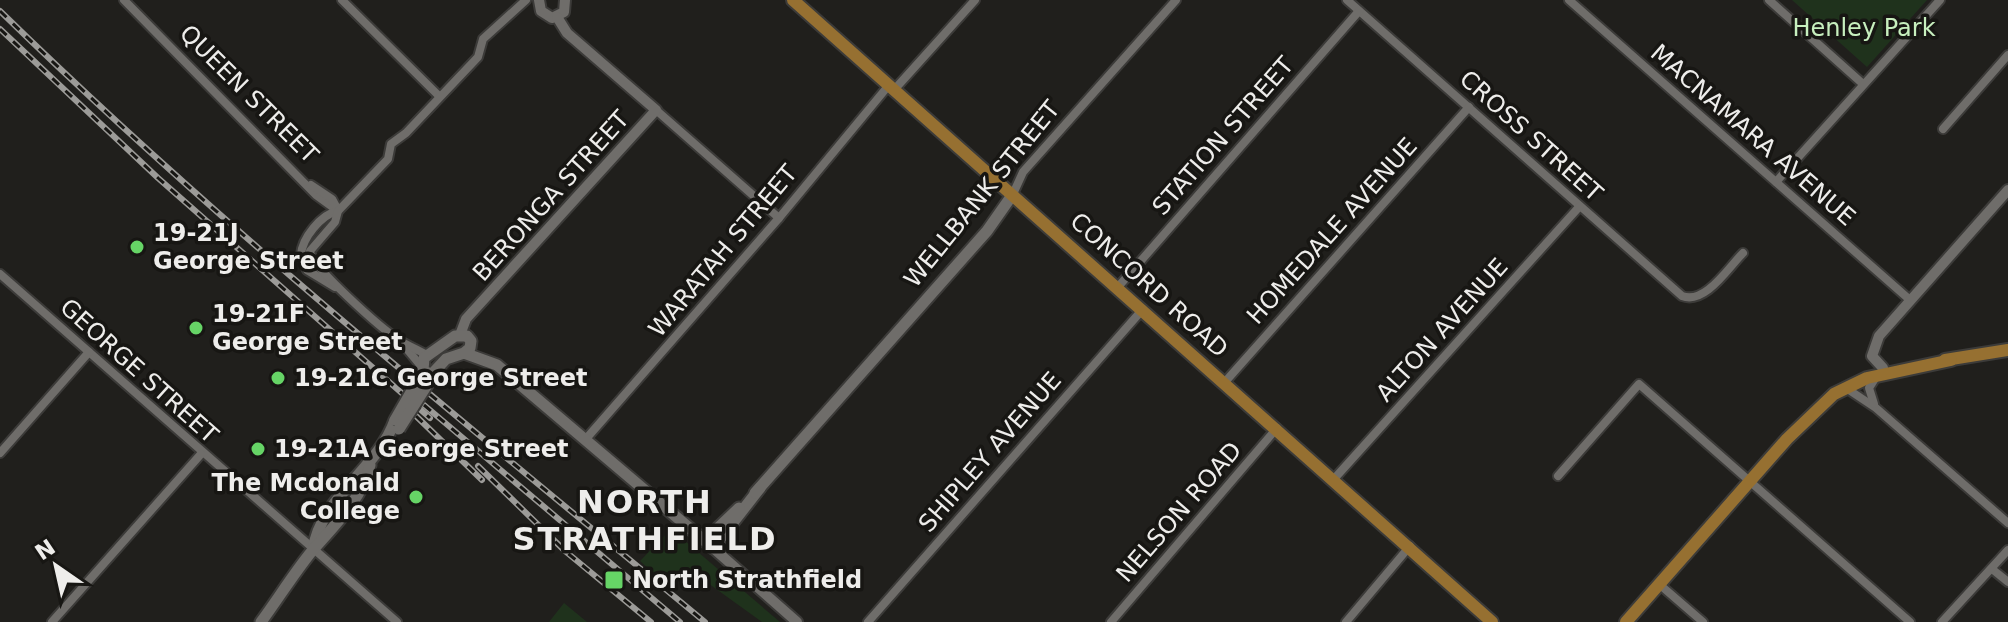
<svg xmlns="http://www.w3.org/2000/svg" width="2008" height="622" font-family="'DejaVu Sans',sans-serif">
	<rect width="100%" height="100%" fill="#201f1c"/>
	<g fill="#1f321c">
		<polygon points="1792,0 1927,0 1867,67"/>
		<polygon points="671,529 780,622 762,622 705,581 661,580 640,561"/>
		<polygon points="564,603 587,622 549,622"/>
	</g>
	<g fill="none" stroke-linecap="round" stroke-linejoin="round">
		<g stroke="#3c3b39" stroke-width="12">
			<g id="minor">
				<polyline points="124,0 316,195 338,211"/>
				<polyline points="342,0 439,96"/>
				<path d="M1347,0L1682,296C1705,305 1728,268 1743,253"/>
				<polyline points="1569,0 1910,300"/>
				<polyline points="1769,0 1863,84"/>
				<polyline points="894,90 975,0"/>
				<polyline points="656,110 779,218"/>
				<polyline points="1943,129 2008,55"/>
				<polyline points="1776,182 1940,0"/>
				<polyline points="311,185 332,199 338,210"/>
				<polyline points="1013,194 1023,172 1176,0"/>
				<polyline points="0,274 397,622"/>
				<path d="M335,287L307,270L301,255C302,238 321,215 337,211"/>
				<polyline points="1118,287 1359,11"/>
				<polyline points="401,342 421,366"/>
				<path d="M427,355C418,350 408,346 399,340C382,329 311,267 310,251L335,222L338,211L388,159L391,144L406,133L478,57L483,39L526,0"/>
				<polyline points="1225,382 1469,107"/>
				<polyline points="1846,388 1876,408 2008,523"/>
				<polyline points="1874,404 1869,388 1876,377"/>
				<polyline points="585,440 779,218 889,85"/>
				<polyline points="0,453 89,352"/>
				<polyline points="1558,476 1639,384 1910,622"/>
				<polyline points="1334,479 1579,207"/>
				<polyline points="1992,569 2008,582"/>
				<polyline points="1659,584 1703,622"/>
				<polyline points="52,622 201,454"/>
				<polyline points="868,622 1143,309"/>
				<polyline points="1111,622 1277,428"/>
				<polyline points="1346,622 1410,546"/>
				<polyline points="1942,622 2008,550"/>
			</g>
		</g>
		<g stroke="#3c3b39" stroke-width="14">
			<g id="tertiary">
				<polyline points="539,0 541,11 552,18 564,12 565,0"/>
				<polyline points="460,335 466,319 656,110 567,33 557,17"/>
				<polyline points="1883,368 1872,356 1879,336 2008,190"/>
				<polyline points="713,548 797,622"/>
			</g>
		</g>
		<g stroke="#3c3b39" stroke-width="15">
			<g id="secondary">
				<polyline points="464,353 470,348 471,341 467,336 455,336 424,358 423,370 431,375 446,359 464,353 497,365 713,548 760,488"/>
				<polyline points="755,493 987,231 1013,194"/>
				<polyline points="709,546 718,528 739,508"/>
				<path d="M313,550C320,498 378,469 395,420"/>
				<path d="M261,622C278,599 294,573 312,551C333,527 363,498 370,465"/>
			</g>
		</g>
		<g stroke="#3c3b39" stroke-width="16">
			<g id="primary">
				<polyline points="793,0 1492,622"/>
				<polyline points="1945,360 2008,350"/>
				<polyline points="1626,622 1787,439 1834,394 1867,378 1951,360"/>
			</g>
		</g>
		<use href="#minor" stroke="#6f6d6a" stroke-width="8"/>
		<use href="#tertiary" stroke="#6f6d6a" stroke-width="10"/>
		<use href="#secondary" stroke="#6f6d6a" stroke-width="11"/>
		<use href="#primary" stroke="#967031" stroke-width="12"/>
		<g stroke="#9c9b98" stroke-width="6">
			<g id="rail">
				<path d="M0,11C223,229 465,423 705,622"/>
				<polyline points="0,29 158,178 430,418"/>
				<polyline points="424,405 680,622"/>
				<polyline points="416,416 482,480"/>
				<polyline points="478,466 565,551 651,622"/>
			</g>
		</g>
		<use href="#rail" stroke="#171613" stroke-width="3" stroke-dasharray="9" stroke-linecap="butt"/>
		<g stroke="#3c3b39" stroke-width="15" stroke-linecap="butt">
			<g id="secondary-bridge">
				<polyline points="395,420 421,375"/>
				<polyline points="399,429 434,374"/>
			</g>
		</g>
		<use href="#secondary-bridge" stroke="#6f6d6a" stroke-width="11"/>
	</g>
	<g fill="#66d466" stroke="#171613" stroke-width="3">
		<circle cx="137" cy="247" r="8"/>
		<circle cx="196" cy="328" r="8"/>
		<circle cx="278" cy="378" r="8"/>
		<circle cx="258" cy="449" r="8"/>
		<circle cx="416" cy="497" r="8"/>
		<rect x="604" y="570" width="20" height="20" rx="4"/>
	</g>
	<g text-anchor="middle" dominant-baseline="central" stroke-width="7" stroke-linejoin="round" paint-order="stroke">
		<g font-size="24" fill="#c7efbe" stroke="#171613">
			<text x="1864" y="28">Henley Park</text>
		</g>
		<g font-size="24" fill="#eeedeb" stroke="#171613">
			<text transform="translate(249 94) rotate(45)">QUEEN STREET</text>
			<text transform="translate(1753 135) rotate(41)">MACNAMARA AVENUE</text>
			<text transform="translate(1223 136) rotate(-49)">STATION STREET</text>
			<text transform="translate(1531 136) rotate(42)">CROSS STREET</text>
			<text transform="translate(982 194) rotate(-51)">WELLBANK STREET</text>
			<text transform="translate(551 196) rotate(-48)">BERONGA STREET</text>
			<text transform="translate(1332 231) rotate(-48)">HOMEDALE AVENUE</text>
			<text transform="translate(723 251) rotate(-50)">WARATAH STREET</text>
			<text transform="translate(1149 285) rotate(42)">CONCORD ROAD</text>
			<text transform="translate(1442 330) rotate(-48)">ALTON AVENUE</text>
			<text transform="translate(139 371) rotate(42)">GEORGE STREET</text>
			<text transform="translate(990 452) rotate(-49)">SHIPLEY AVENUE</text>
			<text transform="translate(1179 512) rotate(-49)">NELSON ROAD</text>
		</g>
		<g font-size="24" font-weight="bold" fill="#eeedeb" stroke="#171613" text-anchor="start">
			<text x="153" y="233">19-21J<tspan x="153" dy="28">George Street</tspan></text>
			<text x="212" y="314">19-21F<tspan x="212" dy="28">George Street</tspan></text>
			<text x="294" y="378">19-21C George Street</text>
			<text x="274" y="449">19-21A George Street</text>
			<text x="400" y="483" text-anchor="end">The Mcdonald<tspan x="400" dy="28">College</tspan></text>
			<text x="632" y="580">North Strathfield</text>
		</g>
		<g font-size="32" font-weight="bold" letter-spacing="2" fill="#eeedeb" stroke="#171613">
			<text x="645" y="502">NORTH<tspan x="645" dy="37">STRATHFIELD</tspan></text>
		</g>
	</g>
	<g transform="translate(56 566) rotate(326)" stroke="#171613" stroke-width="6" paint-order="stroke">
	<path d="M0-6L14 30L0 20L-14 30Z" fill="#eeedeb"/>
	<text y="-12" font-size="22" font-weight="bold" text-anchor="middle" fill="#eeedeb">N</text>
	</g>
</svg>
